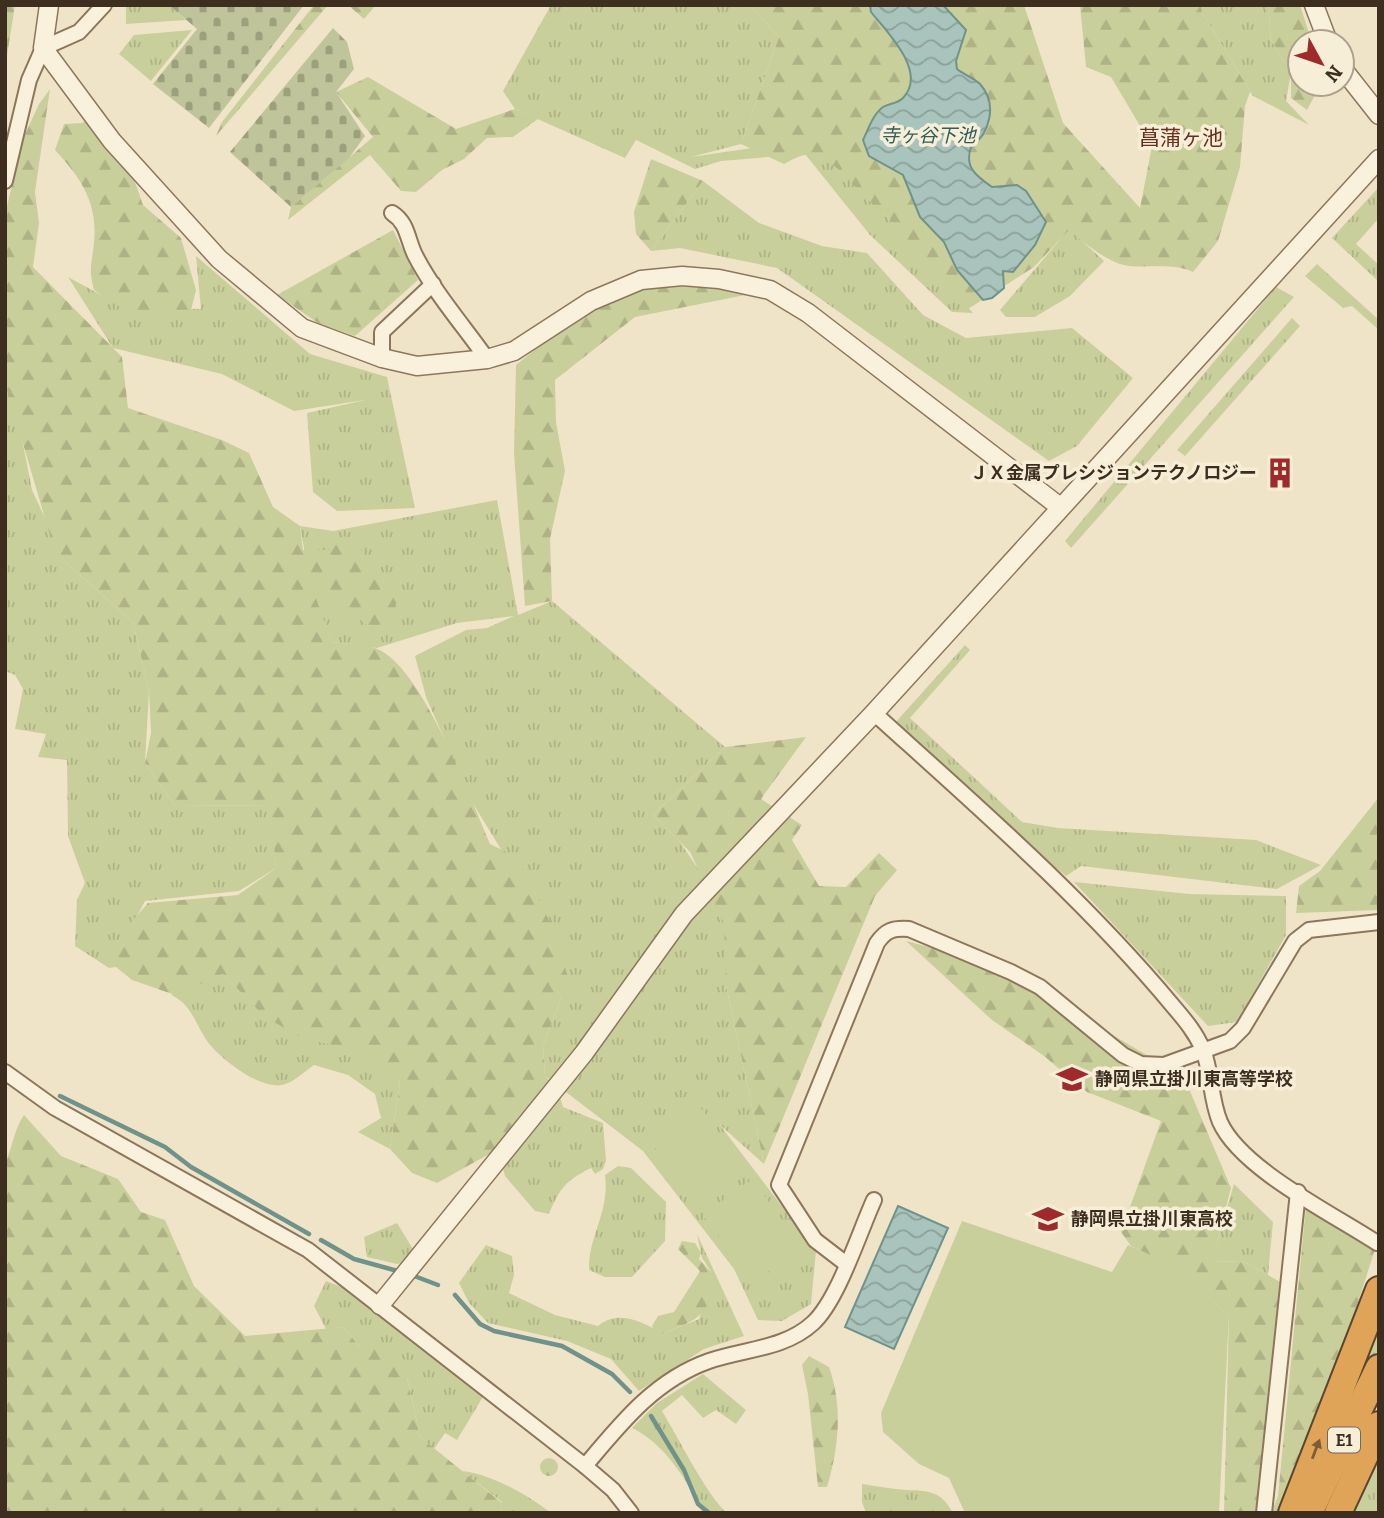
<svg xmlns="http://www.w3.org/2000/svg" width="1384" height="1518" font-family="Bitter,'Noto Sans JP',serif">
	<defs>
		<pattern id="grass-tufts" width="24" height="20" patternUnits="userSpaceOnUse" patternTransform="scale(1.75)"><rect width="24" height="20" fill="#c9cf9b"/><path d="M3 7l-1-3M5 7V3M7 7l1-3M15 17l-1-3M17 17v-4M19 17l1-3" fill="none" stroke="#aeb285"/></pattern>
		<pattern id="forest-firs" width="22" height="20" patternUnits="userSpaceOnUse" patternTransform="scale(1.75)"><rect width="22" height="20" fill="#c9cf9b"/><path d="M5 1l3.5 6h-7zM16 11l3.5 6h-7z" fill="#aeb285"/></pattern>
		<pattern id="cemetery-stones" width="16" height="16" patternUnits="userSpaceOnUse" patternTransform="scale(1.75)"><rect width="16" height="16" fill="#bfc49a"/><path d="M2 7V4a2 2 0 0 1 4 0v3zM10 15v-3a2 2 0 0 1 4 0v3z" fill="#9ca07d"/></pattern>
		<pattern id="water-waves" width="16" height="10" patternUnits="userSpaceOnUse" patternTransform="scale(1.75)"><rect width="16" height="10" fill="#a9c4bc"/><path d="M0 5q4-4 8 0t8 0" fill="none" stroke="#8ba098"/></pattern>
	</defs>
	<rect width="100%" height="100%" fill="#f0e4c8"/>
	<g fill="url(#grass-tufts)">
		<polygon points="126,5 169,5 186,20 126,24"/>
		<polygon points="551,5 749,5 779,37 741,144 691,157 779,144 826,157 883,212 973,313 952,312 870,235 805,154 721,161 695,169 636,140 625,158 515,109 503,91"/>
		<polygon points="1201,5 1268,5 1271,40 1291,73 1286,101 1309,125 1253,96 1202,12"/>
		<polygon points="192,30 151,81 119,54 134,35"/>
		<polygon points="703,181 759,223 822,246 867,253 923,315 966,338 1072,328 1133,378 1077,446 1049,461 777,268 680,248 651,251"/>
		<polygon points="1379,187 1379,218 1356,244 1379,265 1379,282 1332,238"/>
		<polygon points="1069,229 1104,261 1070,296 1035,317 1006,317 1000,310"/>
		<polygon points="196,256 310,354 387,377 415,508 337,511 313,492 307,413 365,400 294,411 222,374 113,348 68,277 125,308 201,309"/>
		<polygon points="1317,264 1379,320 1379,330 1352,306 1343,308 1305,276"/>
		<polygon points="1276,287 1294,297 1071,548 1065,541"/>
		<polygon points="1292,318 1300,326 1185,456 1177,450"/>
		<polygon points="5,352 32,490 66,563 133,622 149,691 145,763 175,806 271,805 276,868 239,891 145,901 109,968 75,946 77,900 85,883 68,836 67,760 38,757 46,734 15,729 23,689 15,675 5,671"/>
		<polygon points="497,500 518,615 552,601 725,747 653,815 680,842 731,918 726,985 764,1164 720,1125 816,1251 811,1304 782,1321 758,1320 734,1269 643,1151 545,1076 543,1047 561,998 556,939 472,802 426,697 415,656 466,630 487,628 514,616 457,623 377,648 332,642 312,593 300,526 333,531"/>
		<polygon points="965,645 970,650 910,718 1022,822 1058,828 1256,840 1321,865 1277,889 1081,866 1066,876 992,817 894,724"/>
		<polygon points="1074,882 1189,894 1286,896 1286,935 1237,1022 1208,1026"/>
		<path d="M223,974L260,1011L376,1053L400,1083L390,1149L358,1132L381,1118L375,1094L348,1075L314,1065C305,1071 293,1083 282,1085C260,1089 225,1062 211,1046C196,1029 194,1005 171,995Z"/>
		<path d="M563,1107L603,1123L606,1161L603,1169L595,1174L591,1168C565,1181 560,1188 549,1214L535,1211L505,1176L501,1160L548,1114Z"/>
		<path d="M618,1166L631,1168L666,1202L665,1241L632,1277H605L589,1270C588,1236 610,1212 605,1175Z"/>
		<polygon points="1234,1184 1273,1222 1268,1275 1243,1261 1211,1262"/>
		<polygon points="397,1223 413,1249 409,1262 397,1264 367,1257 364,1237"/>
		<path d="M697,1234L744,1336L704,1349L639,1391L611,1359L567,1341L488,1323L469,1303L459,1283L486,1245L512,1256L514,1275L509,1293L555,1315L598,1326C618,1309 644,1322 662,1334L699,1319L712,1273L702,1258Z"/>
		<polygon points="326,1281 344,1288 484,1395 457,1440 445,1433 434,1449 420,1437 407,1377 360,1347 343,1327 326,1329 314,1306"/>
		<polygon points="1379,1318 1379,1348 1363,1382 1352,1384"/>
		<path d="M703,1374L746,1410L736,1424L716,1410L703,1418L682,1395L662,1411C678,1437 707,1496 727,1513H703C688,1481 664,1443 632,1428L657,1403Z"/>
		<polygon points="1379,1453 1379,1513 1350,1513"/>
		<path d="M462,1471C491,1474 528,1495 551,1513H500L502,1502Z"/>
		<path d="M862,1484C877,1486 892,1489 907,1490C930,1491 941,1491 953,1513H866L862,1502Z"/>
	</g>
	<g fill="url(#forest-firs)">
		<polygon points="5,5 15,5 5,68"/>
		<polygon points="314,5 328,5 216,136 222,122"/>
		<polygon points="348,5 376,5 364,19"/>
		<path d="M749,5H1024L1063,123L1140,208L1152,146L1111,77L1086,67L1080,5H1201L1202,12L1253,96L1250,92L1245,106L1240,167L1218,241L1193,272C1174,263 1150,268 1129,266C1109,264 1083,242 1069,230L1034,267L968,309L883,212C859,198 832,149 805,155C798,156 790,161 784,164L741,144L779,37Z"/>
		<polygon points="1268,5 1300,5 1312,42 1300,42 1300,84 1321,84 1307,110 1291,98 1291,73 1271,40"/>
		<polygon points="368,77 456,129 515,109 538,119 513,137 487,138 464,159 442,170 416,192 401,191 370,155 288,220 291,207 373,137 336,92"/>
		<path d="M50,89L35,192L39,223L33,267L122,357L128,408L222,440L249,453L273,507L300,526L303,550H331L344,536L358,546L378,573L396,602L395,620L374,631L350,612L314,593L332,642C346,644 362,644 375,648C421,663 471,800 490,844L517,857L553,928L571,987L561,998L543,1047L545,1076L557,1088L563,1107L548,1115L527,1133L437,1183L412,1173L390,1149L400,1083L373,1053L303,1039L264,1016L223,974L175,995L132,980L116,967L109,968L125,929L148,903L238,895L276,868L270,805L175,806L145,763L151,733L149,691L133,622L66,563L49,532L6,386L5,215L22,141L39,104Z"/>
		<path d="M102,109L121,142L143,205L181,238L196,290L191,310C146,319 132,318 94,290C88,266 92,265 94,242C98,203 81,178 55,150L64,124L82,123Z"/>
		<polygon points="651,159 703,181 651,251 636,234 634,212"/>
		<polygon points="393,230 418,280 355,336 318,323 277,295"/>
		<polygon points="665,278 770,290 635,317 555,380 556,422 565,471 550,539 552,601 525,606 514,453 516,365 599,298"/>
		<polygon points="806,737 761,799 802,825 792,840 819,886 846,887 879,853 897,870 875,896 764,1164 726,985 724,923 690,852 653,815 725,747"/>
		<polygon points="1379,797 1379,910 1296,913 1299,886 1320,871"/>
		<polygon points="906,941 992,964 1184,1077 1231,1188 1212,1262 1243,1261 1284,1284 1264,1513 1224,1513 1229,1315 1168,1264 1131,1246 1121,1232 1161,1121 1087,1092 1044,1056 992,1020"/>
		<path d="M24,1115L61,1156L118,1179L141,1212L165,1220L194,1286L245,1336L343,1327L360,1347H388L413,1367L407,1377L420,1437L502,1503L500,1513H5V1163C13,1146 14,1129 24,1115Z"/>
		<polygon points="1306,1206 1377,1243 1291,1511 1271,1513 1278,1496"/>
		<path d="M682,1241L695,1243L701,1253L699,1259L712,1273C712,1316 699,1319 662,1334L656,1333L652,1326L658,1316L674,1312L700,1271L678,1249Z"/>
		<path d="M809,1356L829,1367C843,1406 839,1448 827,1487H818L808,1394L802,1365Z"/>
		<circle cx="549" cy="1467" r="9"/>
	</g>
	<g fill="url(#cemetery-stones)">
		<polygon points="169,5 304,5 209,128 153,84 197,29"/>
		<polygon points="333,28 347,42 354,69 336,92 365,136 349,158 291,207 230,152"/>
	</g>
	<g fill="#c9cf9b">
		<polygon points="698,1104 748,1173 699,1208 649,1140"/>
		<polygon points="752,1179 802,1247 753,1283 703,1215"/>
		<polygon points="962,1221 1112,1272 1128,1245 1168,1263 1229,1315 1219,1513 965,1513 949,1478 919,1464 883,1432 881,1413"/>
	</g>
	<g fill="url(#water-waves)" stroke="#6f938a" stroke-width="2">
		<path d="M870,5H943L966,30L956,61L957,69C963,74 974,78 980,84C998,104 990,133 971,147C964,167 976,176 992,187L1017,185L1026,191L1046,222L1035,245L1013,272L1003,271L1004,288L992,298L983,300L957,270L944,242L920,217L903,175L869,156L863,140C868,130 873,114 883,107C890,103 897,104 903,98C928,72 887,32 871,12Z"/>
		<polygon points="898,1206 948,1228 894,1349 845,1327"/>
	</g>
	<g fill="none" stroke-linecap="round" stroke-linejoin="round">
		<g stroke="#6f938a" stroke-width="4.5">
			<polyline points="60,1096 165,1147 191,1167 309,1234"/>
			<polyline points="321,1240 354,1259 401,1272"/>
			<polyline points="409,1274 438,1285"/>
			<polyline points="455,1295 480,1324 494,1331 562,1346 612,1374 630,1392"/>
			<polyline points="651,1416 684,1470 698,1504 709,1513"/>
		</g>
		<g stroke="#8d765c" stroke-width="18">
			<g id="minor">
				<polyline points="5,181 29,80 43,48 79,32 104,5"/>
				<path d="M392,213C408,223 407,239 415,255C434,292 463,325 487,359"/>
				<polyline points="382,358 382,332 433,284"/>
				<path d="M874,713C978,807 1084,899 1173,1006C1185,1020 1196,1033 1203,1050C1212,1072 1210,1098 1220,1122C1241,1169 1333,1214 1377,1243"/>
				<polyline points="5,1072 55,1108 308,1250 585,1466 613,1490 631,1513"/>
				<path d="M845,1263L815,1240L779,1185L877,943C886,930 893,928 909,929L1011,972L1040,987L1123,1055L1141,1064L1164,1065L1230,1041L1243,1028L1295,941L1309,930L1379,922"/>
				<path d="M585,1466C621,1423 655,1380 709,1361C744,1349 785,1349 813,1323C838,1300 859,1233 874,1200"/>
				<polyline points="1264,1513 1298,1192"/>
			</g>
		</g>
		<g stroke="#8d765c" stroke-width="21">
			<g id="tertiary">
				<polyline points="49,5 43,48 112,141 219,259 302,328 382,358 417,366 487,359 514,351 591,301 641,280 682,276 719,279 770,290 808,313 1060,507"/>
				<polyline points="1314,5 1328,42"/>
				<polyline points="1342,68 1379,115"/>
				<polyline points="380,1305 584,1053 684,914 874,713 1379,159"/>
			</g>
		</g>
		<g stroke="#5b4430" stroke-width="30">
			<g id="motorway">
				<polyline points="1292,1513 1379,1290"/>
				<polyline points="1309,1513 1379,1368"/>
				<polyline points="1338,1513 1379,1425"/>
			</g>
		</g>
		<use href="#minor" stroke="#faf1dc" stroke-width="14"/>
		<use href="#tertiary" stroke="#faf1dc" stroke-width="18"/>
		<use href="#motorway" stroke="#e0a458" stroke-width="26"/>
	</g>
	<defs><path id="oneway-solid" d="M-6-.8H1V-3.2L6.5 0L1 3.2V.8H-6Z" transform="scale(1.75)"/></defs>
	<use fill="#7e5d36" href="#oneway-solid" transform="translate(1316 1449) rotate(-69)"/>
	<defs>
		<g id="building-bare" transform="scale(2.415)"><path d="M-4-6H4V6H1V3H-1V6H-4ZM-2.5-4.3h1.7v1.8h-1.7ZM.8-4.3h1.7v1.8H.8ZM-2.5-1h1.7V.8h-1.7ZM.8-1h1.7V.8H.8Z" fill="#9e2a2b" stroke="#f7eed8" stroke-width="2.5" paint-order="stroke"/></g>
		<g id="school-bare" transform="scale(2.415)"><path d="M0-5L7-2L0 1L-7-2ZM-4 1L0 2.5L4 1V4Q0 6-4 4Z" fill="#9e2a2b" stroke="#f7eed8" stroke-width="2.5" paint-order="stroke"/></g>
	</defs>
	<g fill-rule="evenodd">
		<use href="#building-bare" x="1280" y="473"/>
		<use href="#school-bare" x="1072" y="1079"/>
		<use href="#school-bare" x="1048" y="1219"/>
	</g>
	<g text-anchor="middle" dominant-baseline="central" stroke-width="7" stroke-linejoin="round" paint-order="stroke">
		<rect fill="#f7eed8" stroke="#756857" stroke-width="2" x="1328" y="1427.5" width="32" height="25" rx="5"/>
		<g font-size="16" font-weight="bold" fill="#3d2e20">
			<text x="1344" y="1440">E1</text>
		</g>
		<g font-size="18" font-weight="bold" fill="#3d2e20" stroke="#f7eed8" text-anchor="start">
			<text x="1257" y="473" text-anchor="end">ＪＸ金属プレシジョンテクノロジー</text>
			<text x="1095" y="1079">静岡県立掛川東高等学校</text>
			<text x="1071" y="1219">静岡県立掛川東高校</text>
		</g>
		<g font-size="19" font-style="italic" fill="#2f5d5a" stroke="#f7eed8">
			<text x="928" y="135">寺ヶ谷下池</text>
		</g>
		<g font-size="21" fill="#6b2e1e" stroke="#f7eed8">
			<text x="1181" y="138">菖蒲ヶ池</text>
		</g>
	</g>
	<rect width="1384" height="1518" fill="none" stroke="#3d2e20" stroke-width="14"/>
	<g transform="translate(1321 63) rotate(130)"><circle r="33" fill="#f7eed8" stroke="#ada18e" stroke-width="2"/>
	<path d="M0-5L12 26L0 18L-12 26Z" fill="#9e2a2b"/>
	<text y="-10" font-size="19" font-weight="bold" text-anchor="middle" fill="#3d2e20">N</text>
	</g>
</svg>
